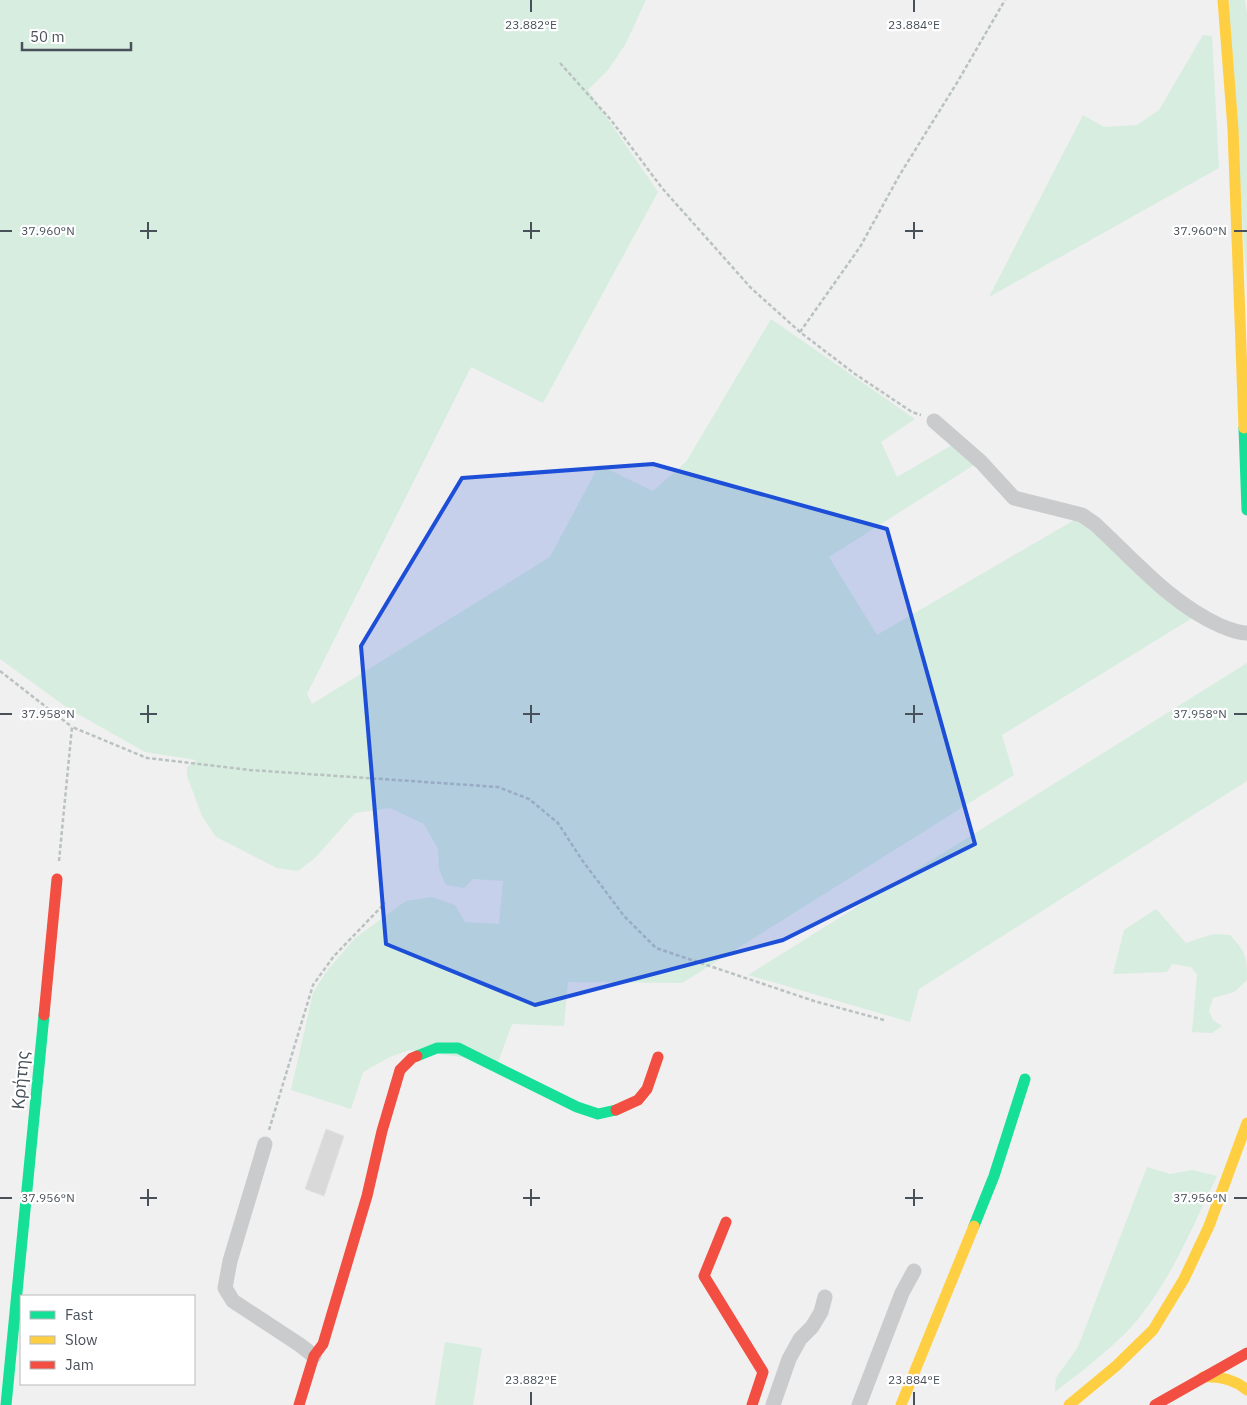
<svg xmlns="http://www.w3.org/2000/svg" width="1247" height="1405" font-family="'IBM Plex Sans',sans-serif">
	<rect width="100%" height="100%" fill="#f0f0f0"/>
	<g fill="#d6ede0">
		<polygon points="0,0 646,0 625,45 608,70 588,90 658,192 543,403 471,367 307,694 312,704 550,557 599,465 653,491 686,462 771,319 915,419 881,442 897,477 952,445 974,465 829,557 877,635 1076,519 1089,525 1194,617 1002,735 1014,775 682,983 568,982 564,1026 512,1024 498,1062 409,1050 390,1057 363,1072 351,1109 291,1090 313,993 326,972 355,938 406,901 432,897 455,905 465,922 499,924 503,881 473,879 464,888 446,885 439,869 438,849 424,824 390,808 355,813 315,858 298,871 277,868 216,837 202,816 187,776 187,767 196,760 145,752 69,709 0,659"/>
		<polygon points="1228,0 1245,0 1247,14 1247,290"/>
		<polygon points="1203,35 1212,36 1219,168 989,297 1083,115 1104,127 1137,125 1159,110"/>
		<polygon points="1247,663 1247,781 919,989 910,1022 748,975"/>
		<path d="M1156,909L1186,943L1213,934L1230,935C1246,953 1247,955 1247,980L1234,992L1213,998L1209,1011L1213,1020L1222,1026L1212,1033L1192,1032L1197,975L1191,967L1172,964L1167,972L1113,974L1124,930Z"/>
		<path d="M1147,1167L1170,1174L1192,1170L1217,1176C1193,1226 1170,1282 1133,1325C1110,1350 1082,1371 1055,1392L1056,1378L1078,1347Z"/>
		<polygon points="445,1342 482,1348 473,1405 435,1405"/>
	</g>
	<polygon fill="#d9d9da" stroke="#e1e2e3" points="326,1129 344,1136 324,1196 305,1189"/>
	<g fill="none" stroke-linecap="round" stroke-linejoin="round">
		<g stroke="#b9c2c0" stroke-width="2.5" stroke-dasharray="4 2.5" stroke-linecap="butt">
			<polyline points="560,63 611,120 662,188 751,288 800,332 855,374 912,412 921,415"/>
			<polyline points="800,332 860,247 899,176 958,81 1005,0"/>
			<polyline points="0,671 72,727"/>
			<polyline points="59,861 72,727 147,758 250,770 498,787 529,799 558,823 582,860 624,916 656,948 814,1001 884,1020"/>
			<polyline points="269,1130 313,985 334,956 385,903"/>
		</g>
		<g stroke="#cacbcd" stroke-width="15">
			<path d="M934,421L981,462L1014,498L1082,515L1095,524C1134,560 1171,604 1221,626C1230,629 1237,633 1247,633"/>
			<polyline points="265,1144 230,1261 225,1288 233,1301 300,1345 314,1356"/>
			<polyline points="773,1405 789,1359 800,1339 812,1327 821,1312 825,1297"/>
			<polyline points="859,1405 902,1293 914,1271"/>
		</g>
		<g stroke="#16e098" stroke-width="11">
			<polyline points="1244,428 1247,510"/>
			<polyline points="417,1056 437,1048 458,1048 577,1107 598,1114 616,1110"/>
			<polyline points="974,1226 994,1176 1025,1079"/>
			<polyline points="6,1405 44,1015"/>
		</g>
		<g stroke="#ffcf43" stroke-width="11">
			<polyline points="1223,0 1233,129 1244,428"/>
			<path d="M1203,1377C1220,1376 1234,1379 1247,1390"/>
			<polyline points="901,1405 974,1226"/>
			<polyline points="1069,1405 1116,1366 1153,1330 1184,1279 1209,1226 1247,1123"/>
		</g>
		<g stroke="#f24e42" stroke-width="11">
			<polyline points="44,1015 57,879"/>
			<polyline points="616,1110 638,1100 647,1089 658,1057"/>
			<polyline points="726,1222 704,1276 763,1372 752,1405"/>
			<polyline points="299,1405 314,1356 323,1344 367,1196 382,1131 400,1070 412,1058 417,1056"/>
			<polyline points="1155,1405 1247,1353"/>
		</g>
	</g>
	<path fill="#1d4ed8" fill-opacity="0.2" stroke="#1d4ed8" stroke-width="4" stroke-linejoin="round" d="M653,464L887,529L975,844L783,940L535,1005L386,944L361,646L462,478Z"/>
	<path fill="none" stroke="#48515a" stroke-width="2" d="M531,0V12M914,0V12M148,222V239M531,222V239M914,222V239M0,231H12M140,231H157M523,231H540M905,231H923M1234,231H1247M148,705V723M531,705V723M914,705V723M0,714H12M140,714H157M523,714H540M905,714H923M1234,714H1247M148,1189V1206M531,1189V1206M914,1189V1206M0,1198H12M140,1198H157M523,1198H540M905,1198H923M1234,1198H1247M531,1392V1405M914,1392V1405"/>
	<g text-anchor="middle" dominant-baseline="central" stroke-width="4.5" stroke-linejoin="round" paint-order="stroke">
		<g font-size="18" fill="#48515a" stroke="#fff">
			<text transform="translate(20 1080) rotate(-85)">Κρήτης</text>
		</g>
	</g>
	<g font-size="12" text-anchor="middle" fill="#48515a" stroke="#fff" stroke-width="4.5" stroke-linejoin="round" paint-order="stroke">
		<text x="531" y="29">23.882°E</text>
		<text x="914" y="29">23.884°E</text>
		<text x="48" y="235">37.960°N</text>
		<text x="1200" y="235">37.960°N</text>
		<text x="48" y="718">37.958°N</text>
		<text x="1200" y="718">37.958°N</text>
		<text x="48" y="1202">37.956°N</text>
		<text x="1200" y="1202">37.956°N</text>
		<text x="531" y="1384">23.882°E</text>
		<text x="914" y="1384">23.884°E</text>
	</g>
	<rect x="20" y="1295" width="175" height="90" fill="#ffffff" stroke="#b6b9bd"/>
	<rect x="30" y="1311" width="25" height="8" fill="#16e098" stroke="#b6b9bd"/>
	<text x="65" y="1320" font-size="15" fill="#48515a">Fast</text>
	<rect x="30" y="1336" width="25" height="8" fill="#ffcf43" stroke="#b6b9bd"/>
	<text x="65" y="1345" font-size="15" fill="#48515a">Slow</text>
	<rect x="30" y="1361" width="25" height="8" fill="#f24e42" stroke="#b6b9bd"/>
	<text x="65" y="1370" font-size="15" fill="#48515a">Jam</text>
	<path d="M22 42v8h109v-8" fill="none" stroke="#48515a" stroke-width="2.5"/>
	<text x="30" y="42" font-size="15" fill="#48515a" stroke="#ffffff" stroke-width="4" paint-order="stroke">50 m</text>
</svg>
